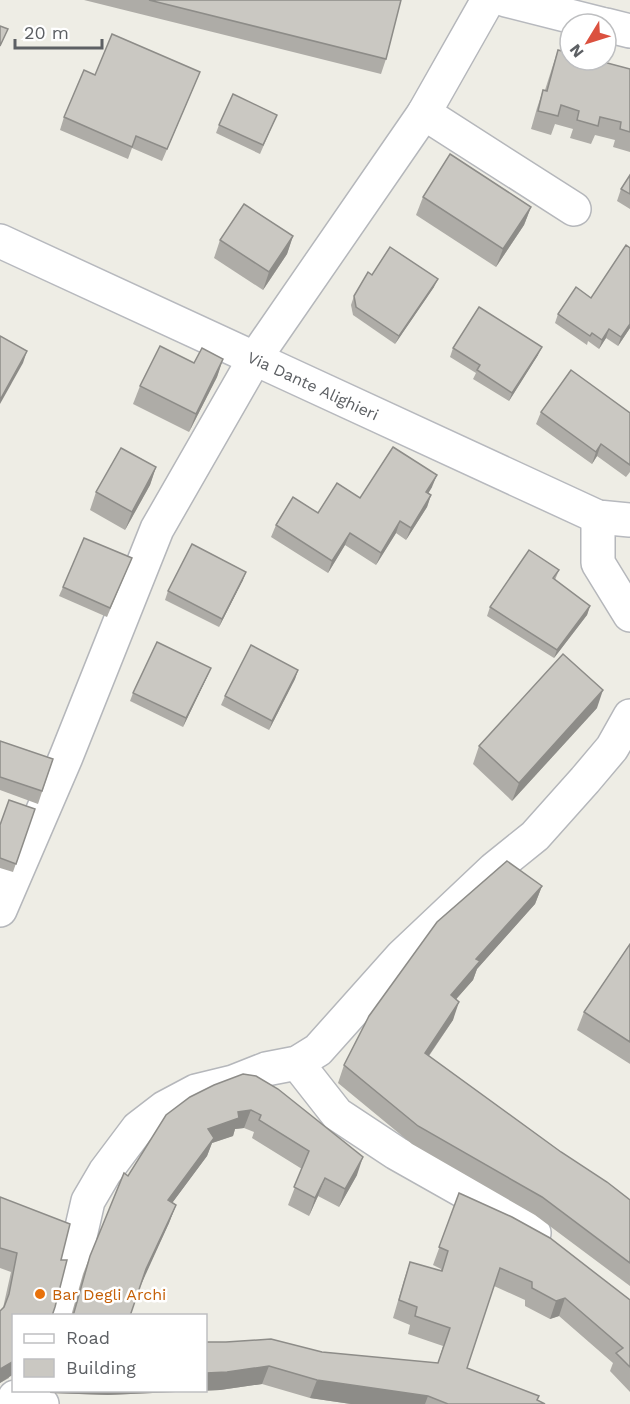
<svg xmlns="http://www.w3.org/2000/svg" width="630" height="1404" font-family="'Work Sans',sans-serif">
	<rect width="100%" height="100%" fill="#eeede5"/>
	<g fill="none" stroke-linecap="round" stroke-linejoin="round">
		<g stroke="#b5b7bb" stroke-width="36">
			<g id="street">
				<polyline points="424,113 574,209"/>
				<polyline points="598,517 598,563 630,615"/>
				<polyline points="0,910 66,757 157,529 255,358 424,113 488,0"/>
				<polyline points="297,1063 337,1114 396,1153 527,1227 534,1233"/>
				<polyline points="66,1316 80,1236 88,1201 105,1172 138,1128 164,1108 196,1091 233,1082 266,1069 297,1063 318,1050 402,956 494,869 535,836 585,780 612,748 630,716"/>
				<polyline points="15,1397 42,1404"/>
			</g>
		</g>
		<g stroke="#b7b9be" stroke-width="36">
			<g id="secondary">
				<polyline points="506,0 601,24"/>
				<polyline points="606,25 630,31"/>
				<path id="s1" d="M0,241L598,517L630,520"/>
			</g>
		</g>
		<use href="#street" stroke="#fff" stroke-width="33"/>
		<use href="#secondary" stroke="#fff" stroke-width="33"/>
	</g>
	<g fill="#aeaca7">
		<polygon points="84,0 401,0 386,59 381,74"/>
		<polygon points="558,50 630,69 630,152 613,147 615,140 595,135 591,144 570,138 573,129 555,124 551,135 531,129 537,108 543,90 545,90 552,68"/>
		<polygon points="95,75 195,84 162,161 132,148 128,159 60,130 64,117"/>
		<polygon points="277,115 260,154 216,133 219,125"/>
		<polygon points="630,175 630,209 617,201 621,189"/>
		<polygon points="423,197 531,207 524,225 496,267 416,215"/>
		<polygon points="293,236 287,254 263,290 214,258 220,240"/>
		<polygon points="372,275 434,287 395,344 353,315 351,305 354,296"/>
		<polygon points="558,314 630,328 618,346 606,338 599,349 588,341 587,345 555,323"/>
		<polygon points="453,348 538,355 509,401 473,379 476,373 450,357"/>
		<polygon points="223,359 217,377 189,432 133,404 140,386 194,363"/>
		<polygon points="541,412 630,413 630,472 626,477 597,456 592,464 536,424"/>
		<polygon points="156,467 150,485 125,530 90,510 96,492"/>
		<polygon points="432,487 428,493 431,495 427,507 406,540 396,533 376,565 345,545 328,573 271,537 276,525 318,513 360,498"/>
		<polygon points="132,558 107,617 59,596 63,587"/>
		<polygon points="559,570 555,580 590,606 587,615 554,658 487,616 490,607"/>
		<polygon points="243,580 219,627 165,600 168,591"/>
		<polygon points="211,668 207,677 183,727 130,701 133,693"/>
		<polygon points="298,670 295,679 269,730 221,705 225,696"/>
		<polygon points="597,708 512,801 473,764 479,746"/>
		<polygon points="0,741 53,759 38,804 0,790"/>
		<polygon points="35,809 13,872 0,868 0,825"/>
		<polygon points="542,886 535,904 477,969 473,980 456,999 453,1020 429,1056 561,1152 630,1200 630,1286 535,1215 412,1144 338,1083 344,1065"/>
		<polygon points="630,944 630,1064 577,1030 584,1012"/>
		<polygon points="214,1085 357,1175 339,1207 318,1196 309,1216 288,1205 302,1169 252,1138 254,1132 244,1128 235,1129 233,1136 212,1143 207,1156 172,1203 176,1205 169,1223 140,1285 130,1316 71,1316 83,1274 90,1256 128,1176"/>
		<polygon points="459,1193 630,1300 630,1392 610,1371 613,1363 559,1316 550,1319 525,1306 525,1300 494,1286 467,1368 545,1404 351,1404 310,1398 262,1384 220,1390 108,1395 50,1393 51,1390 206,1390 206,1342 438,1363 443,1346 408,1334 410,1325 393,1318 404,1280 410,1262 441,1271 441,1269 433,1265"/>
		<polygon points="0,1197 55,1307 52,1316 14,1316 9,1378 0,1383 0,1311 3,1308 11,1272 0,1268"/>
	</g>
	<g fill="#8d8c88">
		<polygon points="531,207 524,225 496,267 503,249"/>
		<polygon points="293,236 287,254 263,290 269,272"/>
		<polygon points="438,279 434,287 395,344 399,336"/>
		<polygon points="630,324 630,328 618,346 621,337"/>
		<polygon points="609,329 606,338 599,349 602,340"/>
		<polygon points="542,347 538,355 509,401 512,393"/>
		<polygon points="27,351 23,363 0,404 0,400"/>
		<polygon points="223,359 217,377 189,432 196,414"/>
		<polygon points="601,444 597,456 592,464 596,452"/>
		<polygon points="156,467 150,485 125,530 132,512"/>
		<polygon points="437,475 432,487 422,504 426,492"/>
		<polygon points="431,495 427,507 406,540 411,528"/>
		<polygon points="400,521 396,533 376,565 381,553"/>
		<polygon points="350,533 345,545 328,573 332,561"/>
		<polygon points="246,572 243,580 219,627 222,619"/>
		<polygon points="590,606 587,615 554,658 557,650"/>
		<polygon points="211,668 207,677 183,727 186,718"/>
		<polygon points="298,670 295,679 269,730 272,721"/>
		<polygon points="603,690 597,708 512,801 519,783"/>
		<polygon points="542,886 535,904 477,969 473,980 444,1013 451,995 476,959"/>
		<polygon points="459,1002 453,1020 418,1071 425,1053"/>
		<polygon points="251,1110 244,1128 235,1129 233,1136 212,1143 207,1156 161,1218 168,1200 208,1129 238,1112"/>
		<polygon points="363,1157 357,1175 339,1207 345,1189"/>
		<polygon points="325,1178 318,1196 309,1216 315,1198"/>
		<polygon points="176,1205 169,1223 140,1287 146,1269"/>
		<polygon points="565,1298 559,1316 550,1319 556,1301"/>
		<polygon points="14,1361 14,1374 0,1383 0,1369"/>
		<polygon points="269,1366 262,1384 220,1390 108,1395 50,1393 51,1390 206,1390 206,1373"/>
		<polygon points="317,1380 428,1396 425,1404 351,1404 310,1398"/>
	</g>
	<g fill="#cac8c2" stroke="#8d8c88" stroke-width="1.5">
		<polygon points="149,0 401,0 386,59"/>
		<polygon points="0,26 8,29 0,46"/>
		<polygon points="112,34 200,72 167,149 136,136 132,147 64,117 84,70 95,75"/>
		<polygon points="558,50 570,53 570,60 596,60 630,69 630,132 620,129 621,122 600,117 598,126 577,120 579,111 561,105 558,116 538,111 543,90 547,91"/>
		<polygon points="233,94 277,115 263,145 219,125"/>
		<polygon points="450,154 531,207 503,249 423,197"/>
		<polygon points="630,175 630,194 621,189"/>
		<polygon points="244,204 293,236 269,272 220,240"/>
		<polygon points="626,245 630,248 630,324 621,337 609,329 602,340 592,333 590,336 558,314 576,287 591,298"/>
		<polygon points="390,247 438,279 399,336 356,307 354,296 368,272 372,275"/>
		<polygon points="479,307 542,347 512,393 477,370 480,365 453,348"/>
		<polygon points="0,336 27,351 0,400"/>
		<polygon points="160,346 194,363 202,348 223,359 196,414 140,386"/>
		<polygon points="571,370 630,413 630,465 601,444 596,452 541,412"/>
		<polygon points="393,447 437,475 426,492 431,495 411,528 400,521 381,553 350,533 332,561 276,525 293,497 318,513 337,483 360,498"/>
		<polygon points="121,448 156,467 132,512 96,492"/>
		<polygon points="84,538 132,558 110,608 63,587"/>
		<polygon points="192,544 246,572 222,619 168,591"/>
		<polygon points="529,550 559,570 553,578 590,606 557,650 490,607"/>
		<polygon points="157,642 211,668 186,718 133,693"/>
		<polygon points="251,645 298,670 272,721 225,696"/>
		<polygon points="563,654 603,690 519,783 479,746"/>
		<polygon points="0,741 53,759 42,791 0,777"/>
		<polygon points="9,800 35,809 16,864 0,858 0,825"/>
		<polygon points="507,861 542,886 476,959 480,961 451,995 459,1002 425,1053 561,1152 607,1182 630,1200 630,1263 542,1197 418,1126 344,1065 369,1016 437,922"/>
		<polygon points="630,944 630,1042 584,1012"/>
		<polygon points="243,1074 256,1076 278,1089 363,1157 345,1189 325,1178 315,1198 294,1187 309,1151 259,1120 261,1115 251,1110 238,1112 239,1118 208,1129 214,1138 168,1200 176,1205 146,1269 130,1316 73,1316 90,1256 124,1173 128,1176 166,1115 190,1097 214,1085"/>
		<polygon points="459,1193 512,1217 550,1238 630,1300 630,1367 616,1353 623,1348 565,1298 556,1301 532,1288 532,1282 500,1268 467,1368 539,1396 537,1400 545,1404 448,1404 428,1396 317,1380 269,1366 227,1372 206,1373 206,1342 226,1342 271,1339 322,1352 438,1363 450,1328 415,1316 417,1307 399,1300 410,1262 442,1271 448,1251 439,1247"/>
		<polygon points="0,1197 70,1224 61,1260 67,1260 55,1307 52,1316 14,1316 14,1361 0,1369 0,1311 4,1307 9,1294 17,1253 0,1248"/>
	</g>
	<circle fill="#e8710a" stroke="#fff" stroke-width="2" cx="40" cy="1294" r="6"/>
	<g text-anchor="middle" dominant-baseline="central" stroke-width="5" stroke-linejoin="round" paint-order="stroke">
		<g font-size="16" fill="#5d6064" stroke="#fff">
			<text stroke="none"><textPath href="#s1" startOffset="345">Via Dante Alighieri</textPath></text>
		</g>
		<g font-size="16" fill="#c56008" stroke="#fff" text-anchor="start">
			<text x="52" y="1294">Bar Degli Archi</text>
		</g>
	</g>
	<rect x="12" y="1314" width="195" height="78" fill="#ffffff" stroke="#bebfc1" stroke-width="1.5"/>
	<rect x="24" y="1334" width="30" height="9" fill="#ffffff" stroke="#bebfc1" stroke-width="1.5"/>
	<text x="66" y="1344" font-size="18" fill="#5d6064">Road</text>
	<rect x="24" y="1359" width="30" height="18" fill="#cac8c2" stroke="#bebfc1" stroke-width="1.5"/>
	<text x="66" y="1374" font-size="18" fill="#5d6064">Building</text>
	<g transform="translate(588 42) rotate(232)"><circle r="28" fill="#ffffff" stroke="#bebfc1" stroke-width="1.5"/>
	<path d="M0-4.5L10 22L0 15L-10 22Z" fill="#db513f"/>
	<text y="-9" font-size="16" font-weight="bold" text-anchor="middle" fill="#5d6064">N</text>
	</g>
	<path d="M15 39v9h87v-9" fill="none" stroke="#5d6064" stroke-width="3"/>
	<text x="24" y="39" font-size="18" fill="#5d6064" stroke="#ffffff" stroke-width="4.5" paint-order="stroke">20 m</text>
</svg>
